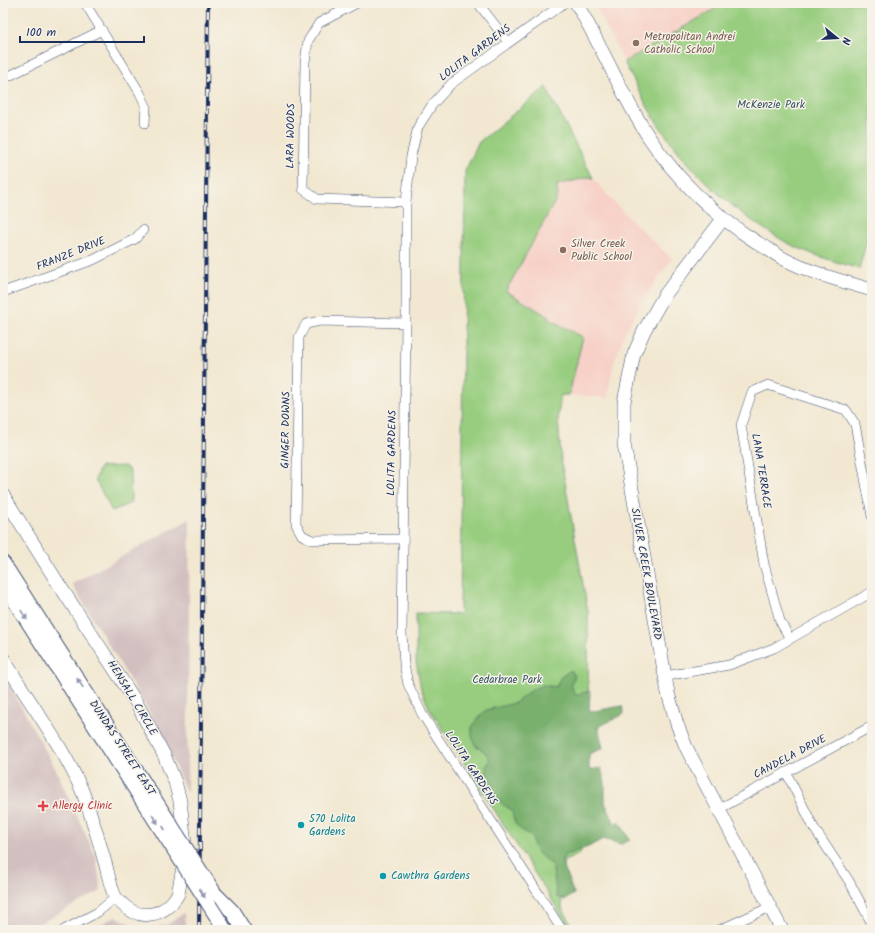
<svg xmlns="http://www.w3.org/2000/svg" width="875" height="933" font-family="Kalam,sans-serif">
	<rect width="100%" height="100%" fill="#f7f3e8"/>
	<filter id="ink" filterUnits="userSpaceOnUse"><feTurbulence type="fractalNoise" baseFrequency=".025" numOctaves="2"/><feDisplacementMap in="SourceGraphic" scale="8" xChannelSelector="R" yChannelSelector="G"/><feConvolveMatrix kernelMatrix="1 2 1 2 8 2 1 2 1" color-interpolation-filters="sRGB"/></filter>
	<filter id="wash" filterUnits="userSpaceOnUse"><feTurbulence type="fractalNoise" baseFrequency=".012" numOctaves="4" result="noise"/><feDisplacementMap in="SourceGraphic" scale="16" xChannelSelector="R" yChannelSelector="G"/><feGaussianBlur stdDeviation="0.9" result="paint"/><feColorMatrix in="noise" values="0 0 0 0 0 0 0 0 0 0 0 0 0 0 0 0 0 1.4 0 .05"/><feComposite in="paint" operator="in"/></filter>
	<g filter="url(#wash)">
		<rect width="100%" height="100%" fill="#f2e8d1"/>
		<g fill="#f7d1c7">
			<polygon points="594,3 725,3 624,62"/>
			<polygon points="546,87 593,178 622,211 672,259 640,305 625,332 614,362 607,398 561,394 463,372 465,171 479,142"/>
		</g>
		<g fill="#d2bfc0">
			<polygon points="190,519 187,793 158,727 72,584"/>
			<polygon points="6,679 53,764 96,857 101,891 27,930 3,930 3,681"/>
			<polygon points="184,913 186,930 90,930 116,916 132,925 150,928 168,924"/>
		</g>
		<g fill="#98cd7f" stroke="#5a7e6e">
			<path d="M725,3H872V223L859,269C834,261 807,254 784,241C732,211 691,173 658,124C645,105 635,82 624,62Z"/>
			<polygon points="546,87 593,178 589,177 557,185 558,196 506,291 549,317 548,319 583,337 569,395 561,395 558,417 561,460 588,612 589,822 580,854 564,861 560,880 562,907 574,929 571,930 429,708 421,689 416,661 416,613 460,614 465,171 479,142"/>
			<polygon points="125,466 130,471 131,503 112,511 95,480 100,467"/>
		</g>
		<path fill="#7ab06e" stroke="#4a7066" d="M571,670L575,676L571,684L575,695L590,691L589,712L622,706L624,714L598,727L603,748L589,754V770L601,768L605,783V803L615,824L619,821L630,840L621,844L603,839L588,847L565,855L561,861L574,894L565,900L557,897L552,864C540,855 534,853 532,837C519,828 514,827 512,810L505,806L496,798L492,783L486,776V767L490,760L485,752L475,745L472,736V727L479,717L486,710L515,703L533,689L543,685L556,687L561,677Z"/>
	</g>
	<g filter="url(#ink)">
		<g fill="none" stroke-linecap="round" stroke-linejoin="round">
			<g stroke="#3b4b6f" stroke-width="10">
				<g id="street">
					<polyline points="85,3 140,93 146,106 145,123"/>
					<polyline points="357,3 319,23 308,41 305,62 303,189 317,199 406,202"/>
					<polyline points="478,3 508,42"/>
					<polyline points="3,79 102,30"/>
					<polyline points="3,292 93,260 135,239 143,230"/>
					<polyline points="403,539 312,540 302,535 296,524 299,337 306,324 320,321 406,323"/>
					<polyline points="790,639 780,621 764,564 741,425 752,392 768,385 846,410 855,424 872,516"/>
					<polyline points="665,676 729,665 774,648 872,592"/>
					<polyline points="786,772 814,828 849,881 872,924"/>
					<polyline points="719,809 872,726"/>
					<polyline points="64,930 98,912 116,897"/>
					<polyline points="562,930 422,714 408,684 404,664 402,633 406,323 406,202 411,156 418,127 432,105 451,84 564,3"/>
					<polyline points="719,930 770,907"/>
				</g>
			</g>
			<g stroke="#3b4b6f" stroke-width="14">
				<g id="secondary">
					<path d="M576,3C602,46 621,94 648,136C677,180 714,215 758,243C767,248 775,254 784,259C811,273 842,281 872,290"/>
					<polyline points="723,219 664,296 644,331 634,354 624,402 624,444 668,693 677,724 686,747 782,930"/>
					<path d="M3,495L56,580L136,702L164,755L175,782L180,801L186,852L178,894C165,916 141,922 122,904C120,902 117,900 116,898C111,890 108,874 106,866C99,841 92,817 83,793C63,745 29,703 3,658"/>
				</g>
			</g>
			<g stroke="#3b4b6f" stroke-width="16">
				<g id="primary">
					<polyline points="3,563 169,822"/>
					<polyline points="3,583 166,837"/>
					<polyline points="215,894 232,911 244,930"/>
					<polyline points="217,917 225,930"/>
				</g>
			</g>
			<use href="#street" stroke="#fff" stroke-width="9"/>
			<use href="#secondary" stroke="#fff" stroke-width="13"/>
			<use href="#primary" stroke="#fff" stroke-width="14"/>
			<g stroke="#1b2f5e" stroke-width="4">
				<polyline id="rail" points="199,930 208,3"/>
			</g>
			<use href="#rail" stroke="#f7f3e8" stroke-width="2.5" stroke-dasharray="8" stroke-linecap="butt"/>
			<g stroke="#3b4b6f" stroke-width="16" stroke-linecap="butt">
				<g id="primary-bridge">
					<polyline points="169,822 215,894"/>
					<polyline points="166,837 217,917"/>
				</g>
			</g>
			<use href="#primary-bridge" stroke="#fff" stroke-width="14"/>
		</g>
		<defs><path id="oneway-solid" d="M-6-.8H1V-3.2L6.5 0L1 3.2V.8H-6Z"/></defs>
		<g fill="#8d97ae">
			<use href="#oneway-solid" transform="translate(24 615) rotate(57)"/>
			<use href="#oneway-solid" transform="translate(80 683) rotate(-123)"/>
			<use href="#oneway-solid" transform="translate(155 819) rotate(57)"/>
			<use href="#oneway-solid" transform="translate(202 893) rotate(58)"/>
		</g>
	</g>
	<g fill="#8d6e63" stroke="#f7f3e8" stroke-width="1.5">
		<circle cx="636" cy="43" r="4"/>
		<circle cx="563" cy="250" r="4"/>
	</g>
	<path fill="#e0444e" stroke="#f7f3e8" stroke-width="1.5" d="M41 800h4v4h4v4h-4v4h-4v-4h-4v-4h4z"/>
	<g fill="#0f9aa8" stroke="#f7f3e8" stroke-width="1.5">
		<circle cx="301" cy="825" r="4"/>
		<circle cx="383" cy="876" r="4"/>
	</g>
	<g text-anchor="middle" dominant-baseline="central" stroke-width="3" stroke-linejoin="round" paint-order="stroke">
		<g font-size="11" fill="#785e54" stroke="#f7f3e8" text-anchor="start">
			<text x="644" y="37">Metropolitan Andrei<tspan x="644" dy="13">Catholic School</tspan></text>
			<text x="571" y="244">Silver Creek<tspan x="571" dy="13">Public School</tspan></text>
		</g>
		<g font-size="11" fill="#1b2f5e" stroke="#f7f3e8">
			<text transform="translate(475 53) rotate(-37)">LOLITA GARDENS</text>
			<text transform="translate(291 136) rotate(-89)">LARA WOODS</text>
			<text transform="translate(71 254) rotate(-22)">FRANZE DRIVE</text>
			<text transform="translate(286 430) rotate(-89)">GINGER DOWNS</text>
			<text transform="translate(392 453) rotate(-89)">LOLITA GARDENS</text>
			<text transform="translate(761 471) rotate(81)">LANA TERRACE</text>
			<text transform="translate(646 574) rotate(80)">SILVER CREEK BOULEVARD</text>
			<text transform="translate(132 698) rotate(59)">HENSALL CIRCLE</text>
			<text transform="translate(122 748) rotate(57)">DUNDAS STREET EAST</text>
			<text transform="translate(790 757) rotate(-28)">CANDELA DRIVE</text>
			<text transform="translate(471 768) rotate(57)">LOLITA GARDENS</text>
		</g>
		<g font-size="11" fill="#3a5666" stroke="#f7f3e8">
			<text x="771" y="105">McKenzie Park</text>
			<text x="507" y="680">Cedarbrae Park</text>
		</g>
		<g font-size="11" fill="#be3a42" stroke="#f7f3e8" text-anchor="start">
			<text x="52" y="806">Allergy Clinic</text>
		</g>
		<g font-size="11" fill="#0d838f" stroke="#f7f3e8" text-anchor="start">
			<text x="309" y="819">570 Lolita<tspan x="309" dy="13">Gardens</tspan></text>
			<text x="391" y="876">Cawthra Gardens</text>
		</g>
	</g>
	<rect width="875" height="933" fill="none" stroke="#f7f3e8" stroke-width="16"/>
	<g transform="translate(837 38) rotate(108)" stroke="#f7f3e8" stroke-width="3" paint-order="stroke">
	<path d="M0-3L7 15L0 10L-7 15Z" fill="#1b2f5e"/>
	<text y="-6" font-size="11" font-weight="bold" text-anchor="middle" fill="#1b2f5e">N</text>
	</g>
	<path d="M20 36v6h124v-6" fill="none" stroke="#1b2f5e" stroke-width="2"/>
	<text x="26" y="36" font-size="12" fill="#1b2f5e" stroke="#f7f3e8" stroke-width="3" paint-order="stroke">100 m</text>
</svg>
